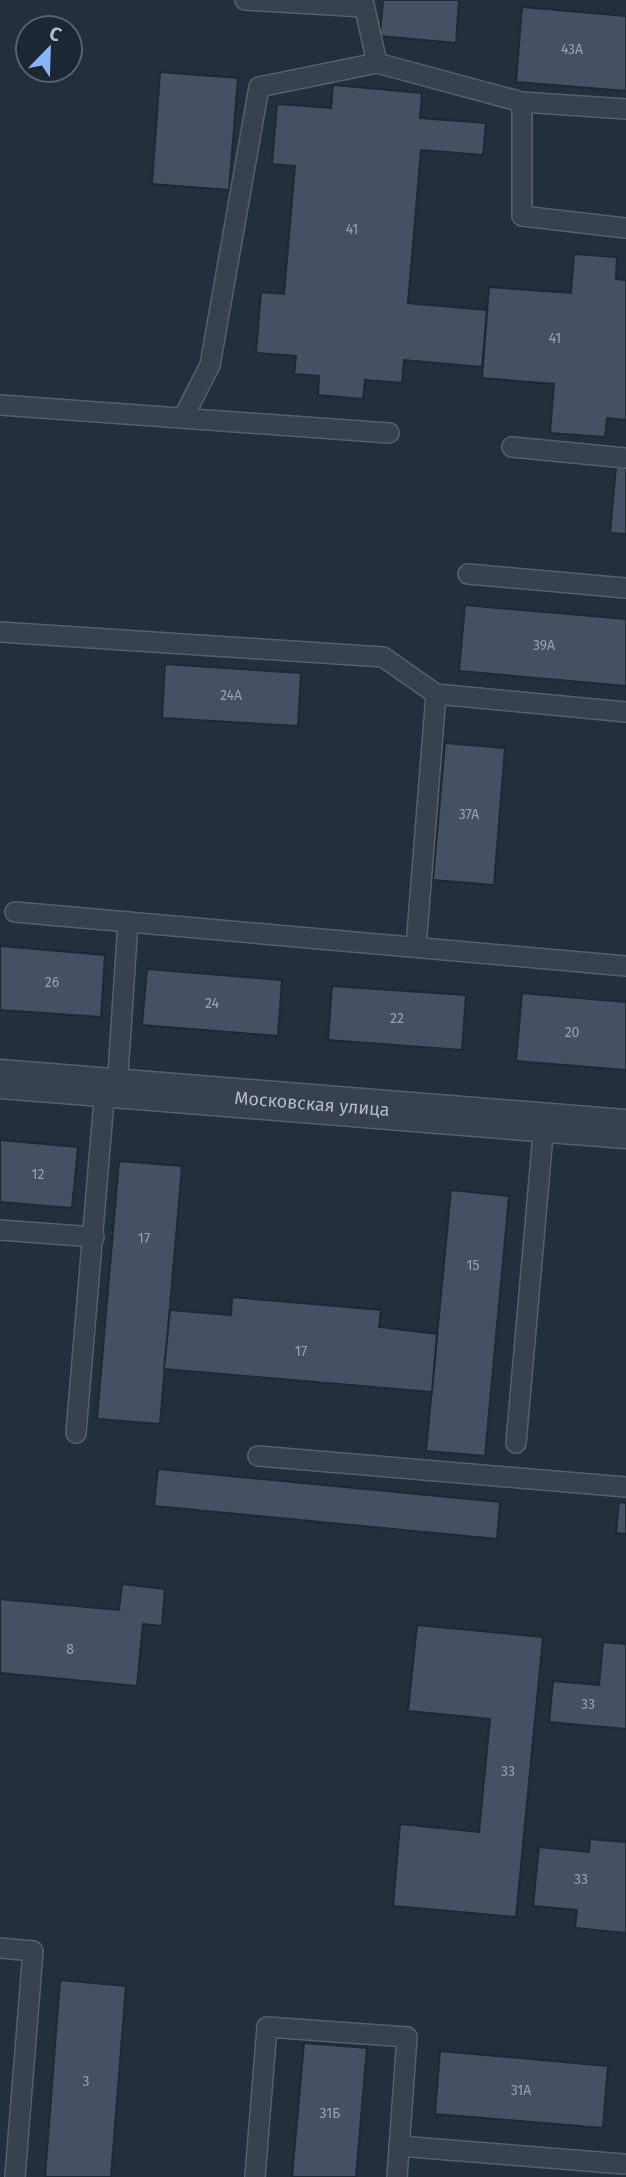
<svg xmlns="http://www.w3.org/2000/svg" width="626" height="2177" font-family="'Fira Sans',sans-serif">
	<rect width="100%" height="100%" fill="#242f3e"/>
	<g fill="#455162" stroke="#1f2835" stroke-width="2">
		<polygon points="383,0 459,0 456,43 380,36"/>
		<polygon points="522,7 626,16 626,91 516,82"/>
		<polygon points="160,72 238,78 229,190 152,184"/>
		<polygon points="333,85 422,93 420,118 486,123 483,155 421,150 408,303 487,310 482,367 404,360 402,383 365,380 363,399 318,395 319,376 294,374 296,356 256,353 261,292 284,294 295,166 272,164 277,104 331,108"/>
		<polygon points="574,254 617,257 616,279 626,280 626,420 607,418 605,437 550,433 554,384 482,378 489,287 571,293"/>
		<polygon points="616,467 626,468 626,534 610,533"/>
		<polygon points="465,605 626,619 626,686 459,671"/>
		<polygon points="165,664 301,673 298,726 162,718"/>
		<polygon points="445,743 505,748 494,885 433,880"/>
		<polygon points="0,946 105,955 101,1017 0,1010"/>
		<polygon points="147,969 282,980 278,1036 142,1025"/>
		<polygon points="332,986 466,995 462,1050 328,1040"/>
		<polygon points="522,993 626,1002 626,1070 516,1061"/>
		<polygon points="0,1140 78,1147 72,1208 0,1202"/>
		<polygon points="119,1161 182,1166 160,1424 97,1419"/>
		<polygon points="451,1190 509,1196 485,1456 426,1451"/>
		<polygon points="232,1297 381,1310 379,1327 437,1334 432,1392 164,1369 170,1310 231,1315"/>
		<polygon points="158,1469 500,1502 497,1539 154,1506"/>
		<polygon points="619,1502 626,1503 626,1534 616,1533"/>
		<polygon points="122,1584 165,1589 162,1626 143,1624 137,1686 0,1673 0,1599 119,1610"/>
		<polygon points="417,1625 543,1637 516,1917 393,1906 400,1824 479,1832 490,1719 408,1711"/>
		<polygon points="603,1642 626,1644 626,1729 549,1722 553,1681 599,1685"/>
		<polygon points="590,1839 626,1842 626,1933 575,1928 577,1910 533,1906 539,1847 589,1852"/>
		<polygon points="60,1980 126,1986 111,2177 45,2177"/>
		<polygon points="304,2043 367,2048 356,2177 292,2177"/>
		<polygon points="440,2051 608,2066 603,2128 435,2114"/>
	</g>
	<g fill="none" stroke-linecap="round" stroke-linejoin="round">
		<g stroke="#565f6c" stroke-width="22">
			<g id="lane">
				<polyline points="245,0 363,7"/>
				<polyline points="363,0 377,63 522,102 626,109"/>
				<polyline points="522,102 522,216 626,228"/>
				<polyline points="0,405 389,433"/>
				<polyline points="183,418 210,365 259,87 377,63"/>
				<polyline points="512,447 626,458"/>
				<polyline points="468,574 626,588"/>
				<polyline points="0,632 383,657 436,694 626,712"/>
				<polyline points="15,912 626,966"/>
				<polyline points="416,947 436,694"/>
				<polyline points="117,1089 128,922"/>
				<polyline points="0,1230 94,1237"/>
				<polyline points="76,1433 105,1088"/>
				<polyline points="516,1443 544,1123"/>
				<polyline points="258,1456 626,1487"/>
				<polyline points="0,1948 33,1951 15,2177"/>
				<polyline points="399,2146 624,2164"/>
				<polyline points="255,2177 267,2027 407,2037 397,2177"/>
			</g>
		</g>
		<g stroke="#565f6c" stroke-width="41">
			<g id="street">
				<path id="s1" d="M0,1079L626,1129"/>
			</g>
		</g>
		<use href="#lane" stroke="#38414e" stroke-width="19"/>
		<use href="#street" stroke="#38414e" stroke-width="38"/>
	</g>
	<g text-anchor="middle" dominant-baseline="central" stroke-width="5" stroke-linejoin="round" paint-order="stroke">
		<g font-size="14" fill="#98a1af">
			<text x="572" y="49">43А</text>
			<text x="352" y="229">41</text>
			<text x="555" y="338">41</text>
			<text x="544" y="645">39А</text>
			<text x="231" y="695">24А</text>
			<text x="469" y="814">37А</text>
			<text x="52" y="982">26</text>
			<text x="212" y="1003">24</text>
			<text x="397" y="1018">22</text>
			<text x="572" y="1032">20</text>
			<text x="38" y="1174">12</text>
			<text x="144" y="1238">17</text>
			<text x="473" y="1265">15</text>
			<text x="301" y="1351">17</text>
			<text x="70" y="1649">8</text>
			<text x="588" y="1704">33</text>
			<text x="508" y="1771">33</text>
			<text x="581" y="1879">33</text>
			<text x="86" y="2081">3</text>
			<text x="521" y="2090">31А</text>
			<text x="330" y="2113">31Б</text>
		</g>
		<g font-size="18" fill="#b4bcc9" stroke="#1d2633">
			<text stroke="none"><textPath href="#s1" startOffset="313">Московская улица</textPath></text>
		</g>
	</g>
	<g transform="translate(49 49) rotate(23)"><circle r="33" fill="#1d2633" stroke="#59626f" stroke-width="2"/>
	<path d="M0-5L12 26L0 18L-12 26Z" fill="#8ab4f8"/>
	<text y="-10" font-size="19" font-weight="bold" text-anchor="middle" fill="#b4bcc9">С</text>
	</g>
</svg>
